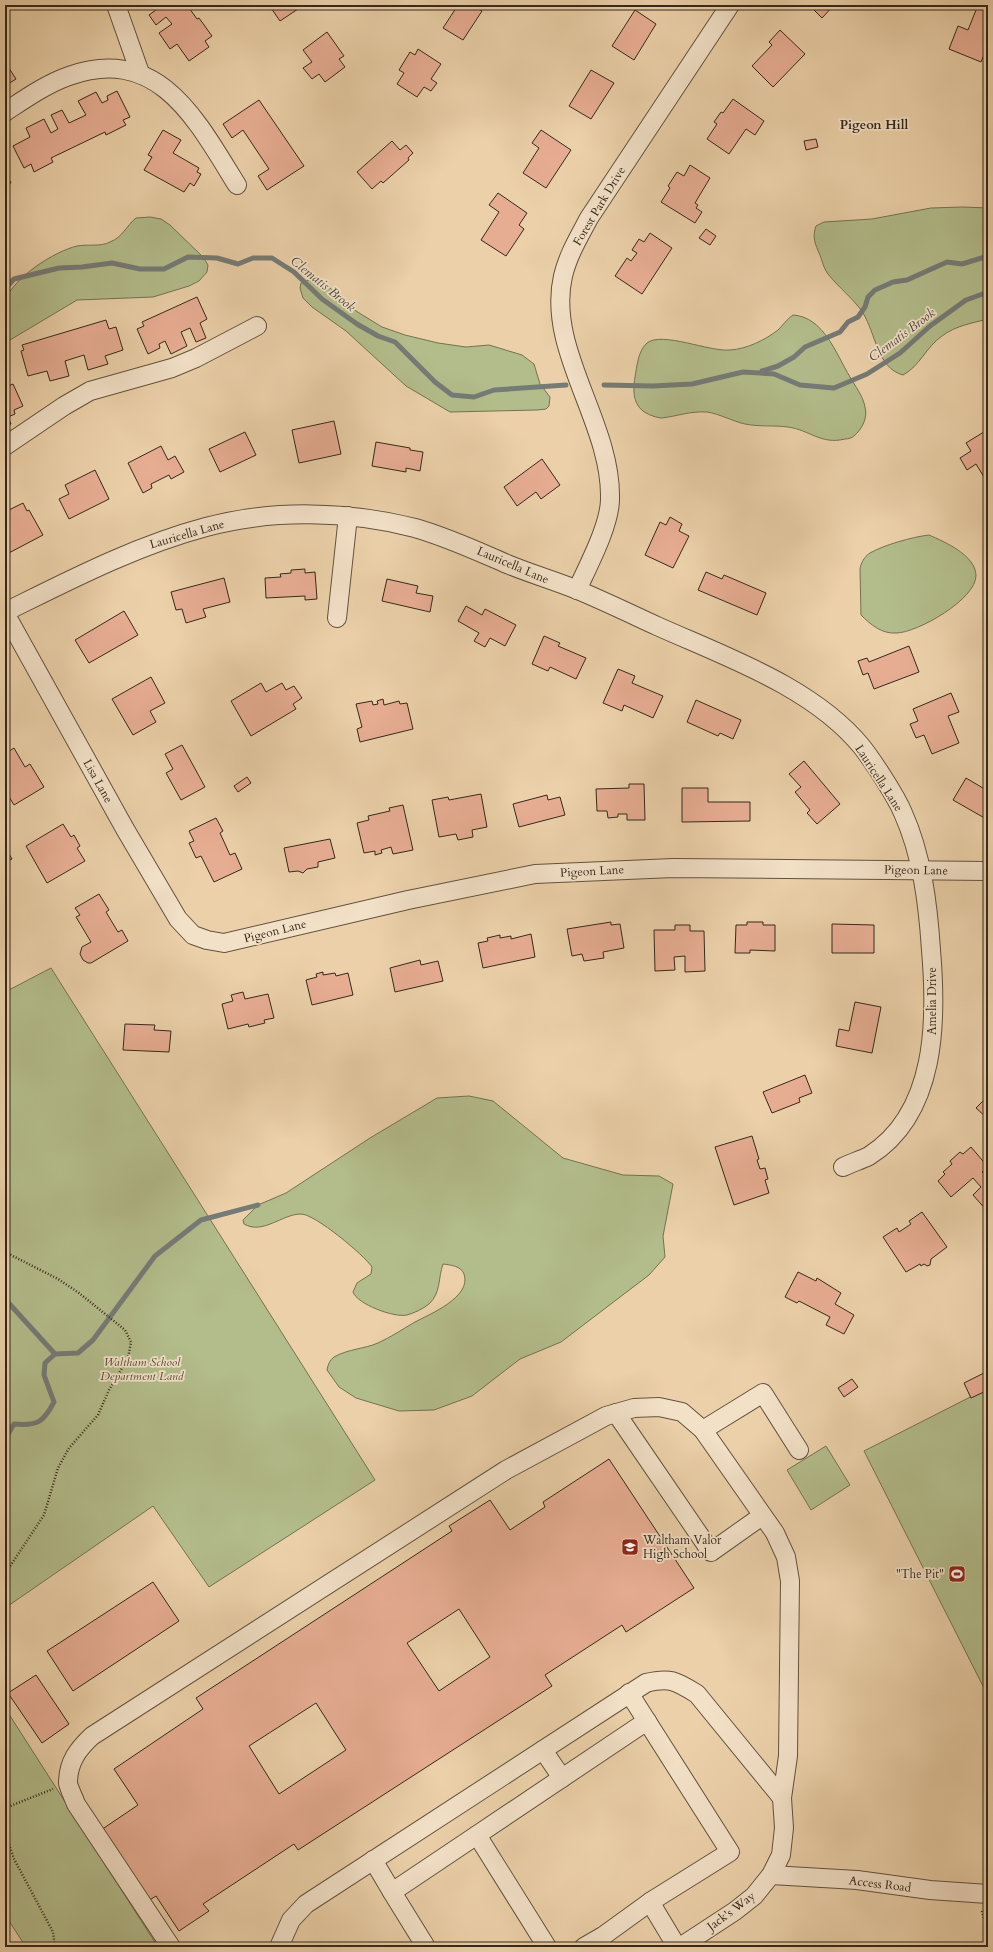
<svg xmlns="http://www.w3.org/2000/svg" width="993" height="1952" font-family="Cardo,serif">
	<rect width="100%" height="100%" fill="#ebd0a9"/>
	<filter id="stains"><feTurbulence type="fractalNoise" baseFrequency=".005" numOctaves="4"/><feColorMatrix values="0 0 0 0 .2 0 0 0 0 .09 0 0 0 0 .02 0 0 0 .5 -.17"/></filter>
	<radialGradient id="worn" r=".72"><stop offset=".6" stop-color="#630" stop-opacity="0"/><stop offset="1" stop-color="#630" stop-opacity=".3"/></radialGradient>
	<g fill="#b3bc8b" stroke="#747252">
		<path d="M963,207L988,208V319C972,323 955,326 942,336C926,347 920,366 903,375C877,368 876,334 863,313C854,299 839,288 828,274C824,269 822,261 820,255C815,244 812,237 816,226L824,222L872,219L931,208Z"/>
		<path d="M150,217L161,219L170,225L203,257L208,265L207,272L199,281L189,286L153,297L77,300L5,343C5,333 2,309 5,300C15,277 53,252 77,246C87,244 101,247 110,242C123,237 126,226 136,218Z"/>
		<polygon points="309,280 330,288 356,311 382,327 405,335 438,343 466,347 489,345 522,355 534,364 540,384 550,397 549,406 546,409 537,410 450,412 406,386 346,331 312,307 303,298 300,288 301,283"/>
		<path d="M793,315C824,317 836,354 850,377C855,386 863,396 865,407C868,418 862,429 854,436C852,438 848,439 845,439C821,445 810,430 788,427C773,425 760,427 745,424C732,421 720,414 707,412C690,411 678,416 662,418C659,418 656,417 653,416C634,410 632,395 635,377C637,366 638,351 647,343C662,331 709,352 730,350C747,349 765,340 778,330C783,325 787,319 793,315Z"/>
		<path d="M929,535C945,542 975,555 976,575C977,599 917,633 896,633C882,634 871,625 861,615L860,569C861,563 864,557 870,553C884,545 912,537 929,535Z"/>
		<polygon points="51,968 375,1480 209,1587 153,1506 5,1608 5,992"/>
		<path d="M469,1096L493,1101L563,1158L623,1175L659,1176L673,1184L663,1236L665,1257L649,1275L561,1342L520,1359L472,1396L434,1410L399,1411L356,1398L339,1387L327,1370C328,1364 330,1360 334,1357C348,1349 364,1349 378,1343C391,1337 403,1329 415,1322C430,1314 472,1297 464,1274C461,1266 451,1265 443,1264C438,1278 441,1293 429,1304C423,1309 414,1313 407,1315C394,1318 357,1304 353,1292L357,1283L371,1274L372,1267C364,1255 315,1214 301,1214C282,1214 263,1235 244,1224L243,1220L258,1205L286,1193L370,1138L437,1098Z"/>
		<polygon points="988,1388 988,1696 864,1451"/>
		<polygon points="826,1446 850,1485 811,1510 787,1470"/>
		<polygon points="5,1708 158,1947 26,1947 5,1915"/>
	</g>
	<g fill="none" stroke-linecap="round" stroke-linejoin="round">
		<g stroke="#757b77" stroke-width="5">
			<polyline points="5,289 14,279 59,268 82,267 112,263 140,269 164,269 188,257 217,258 238,264 253,258 272,258 294,272 322,299 357,324 378,336 395,342 435,382 452,395 474,397 494,390 566,385"/>
			<polyline points="762,371 778,366 794,357 805,347 840,332 848,322 858,317 865,307 868,297 875,290 893,282 907,280 947,262 962,264 988,256"/>
			<polyline points="604,385 653,386 692,384 743,372 774,374 800,385 834,388 867,374 900,353 930,326 966,300 988,292"/>
			<polyline points="5,1299 55,1354"/>
			<path d="M5,1458L7,1436L14,1424C37,1426 43,1423 54,1402L44,1375L45,1363L55,1354L78,1353L93,1340L155,1256L201,1220L258,1205"/>
		</g>
	</g>
	<g fill="#e7ad93" stroke="#36281a" fill-rule="evenodd">
		<polygon points="158,5 187,5 197,19 199,18 212,36 205,41 209,47 189,61 177,44 170,49 159,33 172,24 166,17 156,25 149,15 160,7"/>
		<polygon points="269,5 304,5 280,21"/>
		<polygon points="458,5 473,5 482,11 463,40 443,28"/>
		<polygon points="809,5 834,5 822,18"/>
		<polygon points="978,5 988,5 988,45 981,62 949,49 958,26 968,30"/>
		<polygon points="635,10 656,24 634,60 612,46"/>
		<polygon points="780,30 805,54 773,87 752,66 772,45 769,42"/>
		<polygon points="327,32 344,56 339,59 345,67 325,82 319,74 312,79 303,68 312,62 303,50"/>
		<polygon points="418,49 441,64 431,79 437,83 431,91 424,87 417,97 397,84 404,73 399,70 410,52 415,55"/>
		<polygon points="5,62 16,79 5,86"/>
		<polygon points="591,70 614,83 591,119 569,106"/>
		<polygon points="117,91 130,117 123,120 126,125 106,135 105,132 51,158 53,162 34,172 31,164 24,168 13,146 30,137 26,128 44,119 51,133 58,129 51,115 62,110 69,123 86,115 78,101 96,92 102,103 108,100 107,96"/>
		<polygon points="733,99 764,121 755,135 746,129 729,154 707,139 717,124 714,122 721,112 723,113"/>
		<polygon points="259,100 304,166 267,190 258,176 269,169 243,130 232,138 223,124"/>
		<polygon points="163,130 181,140 173,153 199,168 197,172 201,174 194,186 190,183 184,192 144,170 152,157 148,155"/>
		<polygon points="541,130 571,150 546,188 523,173 539,148 532,143"/>
		<polygon points="816,139 818,147 806,150 804,141"/>
		<polygon points="392,141 400,150 406,145 413,153 408,158 409,160 383,183 381,181 372,189 357,172"/>
		<polygon points="690,165 710,178 695,203 698,205 696,208 702,212 695,223 661,202 670,188 668,186 677,172 684,176"/>
		<polygon points="5,179 11,182 6,191 9,192 5,200"/>
		<polygon points="498,193 527,213 519,225 524,229 506,256 481,240 499,212 489,205"/>
		<polygon points="706,229 716,236 710,245 699,238"/>
		<polygon points="650,233 672,248 642,294 615,276 627,258 631,261 637,253 632,250 639,239 644,242"/>
		<polygon points="197,297 207,319 200,323 206,338 196,342 190,328 181,332 187,346 171,354 165,341 159,344 160,348 148,354 137,329 144,326 142,322"/>
		<polygon points="106,320 109,329 116,327 123,350 105,356 108,364 88,370 84,355 65,361 69,376 50,381 47,371 28,376 21,351 24,350 22,345"/>
		<polygon points="5,384 6,387 13,384 23,406 14,410 15,414 8,417 11,424 5,427"/>
		<polygon points="334,421 341,454 299,463 292,430"/>
		<polygon points="987,430 988,431 987,482 976,464 967,470 960,458 971,451 966,443"/>
		<polygon points="245,432 256,455 220,472 209,449"/>
		<polygon points="376,442 410,448 410,450 423,452 420,471 406,468 406,472 372,466"/>
		<polygon points="161,446 168,460 175,456 184,472 171,479 169,475 151,484 152,488 143,493 128,463"/>
		<polygon points="542,459 560,485 541,499 536,492 517,506 504,487"/>
		<polygon points="95,470 109,499 69,519 59,499 69,494 65,485"/>
		<polygon points="23,503 27,511 29,510 43,535 5,555 5,522 7,521 5,512"/>
		<polygon points="670,517 682,524 679,531 689,536 673,568 645,555 660,522 666,525"/>
		<polygon points="305,569 305,573 315,572 317,599 305,600 305,596 266,598 265,578 281,577 280,574 291,573 291,570"/>
		<polygon points="706,572 722,579 724,575 766,593 757,615 698,590"/>
		<polygon points="224,578 230,602 203,609 206,617 186,623 182,609 176,610 171,592"/>
		<polygon points="387,579 418,586 416,593 433,596 430,612 382,601"/>
		<polygon points="466,606 482,615 485,609 516,625 505,646 490,638 485,647 474,641 479,633 458,621"/>
		<polygon points="124,611 138,635 89,663 75,640"/>
		<polygon points="544,636 560,643 558,646 586,658 576,679 550,667 548,671 532,664"/>
		<polygon points="909,646 919,672 874,689 868,673 863,675 858,661 867,658 869,662"/>
		<polygon points="618,669 635,676 632,683 663,696 653,718 624,705 622,711 603,703"/>
		<polygon points="151,677 165,703 150,711 156,722 133,735 112,699"/>
		<polygon points="261,683 266,692 282,683 286,690 294,686 302,698 293,704 296,709 251,736 231,701"/>
		<polygon points="951,693 959,712 948,716 959,743 932,754 924,735 916,738 910,724 918,721 913,709"/>
		<polygon points="383,699 384,705 399,701 400,704 407,703 413,729 360,742 357,729 362,727 356,704 372,701 373,705 378,704 377,701"/>
		<polygon points="696,700 741,720 733,739 720,733 718,736 687,722"/>
		<polygon points="182,745 205,787 181,800 166,773 173,769 165,754"/>
		<polygon points="14,748 25,767 30,764 44,787 14,805 5,790 5,754"/>
		<polygon points="804,761 840,804 817,824 807,813 810,810 795,792 801,787 789,774"/>
		<polygon points="247,777 251,783 238,792 234,786"/>
		<polygon points="966,778 988,791 988,820 953,800"/>
		<polygon points="629,784 644,784 645,820 627,820 627,814 618,814 618,817 608,818 607,811 597,811 596,789 629,788"/>
		<polygon points="682,788 708,788 708,802 750,802 750,821 682,822"/>
		<polygon points="481,794 487,827 472,830 473,837 458,840 456,834 439,837 432,800 448,797 449,800"/>
		<polygon points="547,795 548,800 560,797 565,815 519,827 513,804"/>
		<polygon points="403,805 413,850 393,854 391,847 381,850 382,853 375,855 375,851 364,853 357,823 369,820 368,816 390,811 389,808"/>
		<polygon points="216,818 223,831 220,833 230,855 235,853 242,869 214,882 201,856 196,858 189,843 194,841 189,831"/>
		<polygon points="63,824 71,837 74,835 80,846 77,848 85,861 47,883 26,846"/>
		<polygon points="330,839 335,858 318,862 318,867 307,869 303,873 298,871 289,872 284,848"/>
		<polygon points="5,847 12,859 5,862"/>
		<polygon points="99,894 109,910 106,912 118,932 122,930 128,941 91,963 88,963 83,960 80,954 82,947 91,942 76,917 80,915 75,908"/>
		<polygon points="611,922 611,925 620,924 624,948 603,952 604,958 584,961 582,954 572,956 567,929"/>
		<polygon points="747,922 763,922 763,925 775,925 775,951 750,950 750,953 735,953 736,925 747,925"/>
		<polygon points="832,924 874,925 874,953 832,953"/>
		<polygon points="675,925 690,925 690,931 704,931 705,971 685,972 685,956 674,957 675,970 655,971 654,930 675,930"/>
		<polygon points="531,934 535,957 483,968 478,943 488,941 487,938 500,935 500,938 511,936 511,939"/>
		<polygon points="988,937 988,957 987,957 984,938"/>
		<polygon points="420,960 421,965 438,961 443,981 395,992 390,968"/>
		<polygon points="323,972 323,975 335,973 336,976 348,973 353,995 312,1005 306,980 317,977 316,974"/>
		<polygon points="243,992 245,999 268,994 274,1018 264,1020 265,1023 249,1027 248,1024 228,1029 222,1004 233,1001 231,995"/>
		<polygon points="855,1002 881,1007 872,1053 836,1046 839,1029 849,1031"/>
		<polygon points="125,1024 155,1025 154,1030 171,1031 169,1052 123,1050"/>
		<polygon points="805,1075 812,1093 799,1098 800,1102 772,1113 763,1092"/>
		<polygon points="988,1096 988,1119 976,1108"/>
		<polygon points="752,1136 759,1159 757,1160 760,1169 765,1168 768,1179 765,1180 769,1193 734,1205 715,1147"/>
		<polygon points="971,1147 988,1167 982,1172 988,1178 988,1212 973,1195 981,1187 973,1178 951,1197 938,1181 945,1174 943,1172 952,1164 950,1161 960,1152 963,1154"/>
		<polygon points="922,1212 947,1247 931,1259 930,1265 927,1266 924,1264 921,1266 920,1264 906,1272 883,1237 897,1228 899,1232 911,1224 909,1221"/>
		<polygon points="798,1272 816,1281 817,1278 841,1293 835,1304 854,1315 844,1334 826,1325 830,1317 799,1301 797,1303 785,1297"/>
		<polygon points="988,1371 988,1390 971,1398 964,1383"/>
		<polygon points="852,1379 858,1387 844,1397 838,1388"/>
		<path d="M609,1459L694,1588L626,1632L622,1625L545,1675L552,1686L298,1850L294,1844L203,1904L209,1911L179,1931L156,1896L148,1901L101,1830L138,1805L114,1769L203,1709L196,1698L452,1531L449,1526L490,1500L510,1530L545,1507L543,1502ZM459,1609L490,1657L439,1691L407,1643ZM316,1703L346,1750L279,1794L249,1746Z"/>
		<polygon points="153,1582 179,1621 73,1691 47,1651"/>
		<polygon points="36,1675 69,1724 42,1743 8,1693"/>
	</g>
	<g fill="none" stroke-linecap="round" stroke-linejoin="round">
		<g stroke="#63523e" stroke-width="20">
			<g id="minor">
				<polyline points="116,5 140,73"/>
				<path d="M5,112C25,99 46,84 69,76C159,44 197,121 237,185"/>
				<polyline points="5,446 64,406 90,391 172,368 196,358 257,326"/>
				<path d="M577,590C588,566 610,525 610,499C612,423 546,350 563,276C568,255 579,237 589,218L730,5"/>
				<path d="M5,612C70,580 135,546 206,527C273,509 348,511 415,528C447,537 477,551 507,564C531,574 556,581 580,591C606,602 631,614 657,626C726,657 813,687 862,747C873,761 896,796 903,813C922,855 928,904 931,950C937,1020 937,1113 869,1156C861,1160 851,1163 843,1167"/>
				<polyline points="5,613 125,829 178,919 193,935 207,940 224,943 408,900 535,874 673,868 988,871"/>
				<polyline points="337,618 348,516"/>
				<polyline points="616,1413 711,1552 762,1516"/>
				<polyline points="703,1430 763,1393 799,1450"/>
				<polyline points="543,1750 562,1778"/>
				<polyline points="477,1835 647,1721"/>
				<polyline points="373,1860 392,1892 477,1835 547,1947"/>
				<polyline points="771,1875 857,1880 930,1890 988,1894"/>
				<polyline points="392,1892 426,1947"/>
				<polyline points="650,1902 677,1947"/>
				<path d="M171,1947L76,1804C74,1798 69,1789 68,1783C68,1762 78,1749 92,1736L506,1470L606,1416L634,1408L659,1407L682,1412L703,1430L775,1533L786,1557L790,1581L788,1756L782,1798L784,1828L781,1855L771,1875L754,1896L735,1911L680,1947"/>
				<path d="M279,1947L291,1920L306,1904L646,1683C670,1677 676,1681 697,1694L782,1798"/>
				<polyline points="584,1947 603,1936 650,1902 730,1852 629,1693"/>
			</g>
		</g>
		<g stroke="#36281a" stroke-width="2.5" stroke-dasharray="1 2" stroke-linecap="butt">
			<polyline points="5,1252 58,1279 79,1293 125,1330 131,1342 128,1358 109,1390 98,1415 69,1448 58,1468 44,1515 5,1574"/>
			<polyline points="5,1808 53,1789"/>
			<polyline points="5,1833 14,1859 53,1932 55,1947"/>
			<polyline points="982,1911 984,1919 988,1925"/>
		</g>
		<use href="#minor" stroke="#f2e0c7" stroke-width="18"/>
	</g>
	<defs>
		<g id="school-square" transform="scale(0.9)"><rect x="-9" y="-9" width="18" height="18" rx="4" fill="#8f2418" stroke="#f2e0c7"/><path d="M0-5L7-2L0 1L-7-2ZM-4 1L0 2.5L4 1V4Q0 6-4 4Z" fill="#fff"/></g>
		<g id="stadium-square" transform="scale(0.9)"><rect x="-9" y="-9" width="18" height="18" rx="4" fill="#8f2418" stroke="#f2e0c7"/><path d="M0-5a6.5 5 0 1 0 0 10a6.5 5 0 1 0 0-10ZM-3.5-1.8h7v3.6h-7Z" fill="#fff"/></g>
	</defs>
	<g fill-rule="evenodd">
		<use href="#school-square" x="630" y="1547"/>
		<use href="#stadium-square" x="957" y="1574"/>
	</g>
	<g text-anchor="middle" dominant-baseline="central" stroke-width="3.5" stroke-linejoin="round" paint-order="stroke">
		<g font-size="12" fill="#36281a" stroke="#f2e0c7">
			<text transform="translate(599 206) rotate(-59)">Forest Park Drive</text>
			<text transform="translate(187 534) rotate(-16)">Lauricella Lane</text>
			<text transform="translate(513 565) rotate(23)">Lauricella Lane</text>
			<text transform="translate(879 778) rotate(57)">Lauricella Lane</text>
			<text transform="translate(98 781) rotate(61)">Lisa Lane</text>
			<text transform="translate(916 870) rotate(1)">Pigeon Lane</text>
			<text transform="translate(592 871) rotate(-3)">Pigeon Lane</text>
			<text transform="translate(275 931) rotate(-14)">Pigeon Lane</text>
			<text transform="translate(932 1001) rotate(-90)">Amelia Drive</text>
			<text transform="translate(880 1884) rotate(7)">Access Road</text>
			<text transform="translate(731 1911) rotate(-37)">Jack's Way</text>
		</g>
		<g font-size="12" font-style="italic" fill="#554d36" stroke="#f2e0c7">
			<text x="142" y="1362">Waltham School<tspan x="142" dy="14">Department Land</tspan></text>
		</g>
		<g font-size="12" fill="#36281a" stroke="#f2e0c7" text-anchor="start">
			<text x="643" y="1540">Waltham Valor<tspan x="643" dy="14">High School</tspan></text>
			<text x="944" y="1574" text-anchor="end">"The Pit"</text>
		</g>
		<g font-size="13" font-weight="bold" fill="#36281a" stroke="#f2e0c7">
			<text x="874" y="125">Pigeon Hill</text>
		</g>
		<g font-size="13" font-style="italic" fill="#504b41" stroke="#f2e0c7">
			<text transform="translate(323 284) rotate(39)">Clematis Brook</text>
			<text transform="translate(902 335) rotate(-37)">Clematis Brook</text>
		</g>
	</g>
	<rect width="993" height="1952" fill="none" stroke="#ebd0a9" stroke-width="20"/>
	<rect x="6" y="6" width="981" height="1940" fill="none" stroke="#36281a" stroke-width="2"/>
	<rect x="10" y="10" width="973" height="1932" fill="none" stroke="#36281a"/>
	<rect width="100%" height="100%" filter="url(#stains)"/>
	<rect width="100%" height="100%" fill="url(#worn)"/>
</svg>
